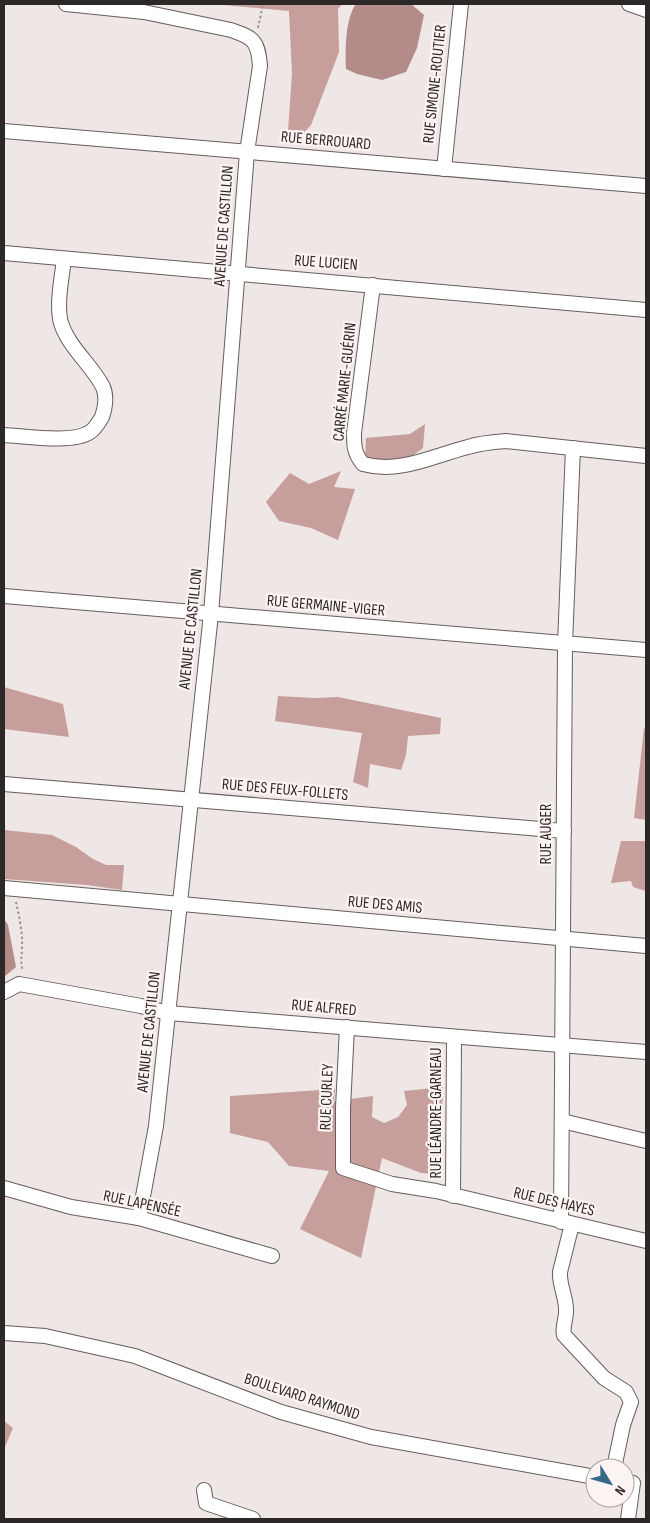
<svg xmlns="http://www.w3.org/2000/svg" width="650" height="1523" font-family="'Sofia Sans Condensed',sans-serif">
	<rect width="100%" height="100%" fill="#efe6e6"/>
	<g fill="#c69e9b">
		<polygon points="213,4 342,4 338,9 339,52 311,125 301,136 288,131 292,74 289,11"/>
		<polygon points="425,424 423,448 408,459 365,461 366,438 410,434"/>
		<polygon points="341,471 334,487 355,489 338,540 311,528 279,521 266,502 290,473 309,484"/>
		<polygon points="4,687 63,704 69,737 4,729"/>
		<polygon points="278,696 315,698 338,697 441,718 440,734 408,736 406,755 401,770 370,764 368,788 353,782 362,733 275,721"/>
		<polygon points="644,728 646,729 646,820 634,818"/>
		<polygon points="4,830 52,835 76,847 93,859 106,865 124,865 122,890 87,885 4,879"/>
		<polygon points="621,841 646,841 646,891 633,887 631,881 611,883"/>
		<polygon points="443,1087 440,1159 437,1174 421,1173 382,1158 361,1258 300,1229 329,1171 289,1166 268,1142 230,1133 230,1096 335,1089 334,1101 373,1096 372,1117 384,1123 398,1117 407,1105 404,1091"/>
		<polygon points="4,1421 13,1428 4,1449"/>
	</g>
	<g fill="#b38c89">
		<path d="M356,4H411L424,15L417,48L406,72L382,80L357,74L346,69C345,51 345,19 356,4Z"/>
		<polygon points="4,919 8,925 16,967 4,977"/>
	</g>
	<g fill="none" stroke-linecap="round" stroke-linejoin="round">
		<g stroke="#655e5d" stroke-width="16">
			<g id="minor">
				<path d="M66,4L144,12L231,30C254,38 258,41 260,66L247,152L211,614L156,1126L139,1218"/>
				<polyline points="629,4 646,10"/>
				<polyline points="4,131 646,186"/>
				<polyline points="444,169 461,4"/>
				<polyline points="4,253 646,310"/>
				<path d="M373,285L354,433C354,446 354,453 363,464C400,474 432,456 468,447C480,443 493,442 506,441L646,456"/>
				<path d="M4,435C25,436 73,444 90,432C95,429 99,422 102,417C105,408 107,396 103,387C92,365 69,348 61,323C56,305 62,277 64,259"/>
				<polyline points="4,596 646,650"/>
				<polyline points="4,784 564,831"/>
				<polyline points="4,888 646,946"/>
				<polyline points="4,992 19,984 141,1006 168,1013 646,1052"/>
				<polyline points="347,1027 343,1108 343,1168 392,1184 436,1191 646,1241"/>
				<polyline points="562,1121 646,1141"/>
				<polyline points="4,1188 71,1207 139,1218 272,1256"/>
				<polyline points="453,1196 454,1037"/>
				<polyline points="561,1222 565,644 573,448"/>
				<path d="M572,1224L560,1272C559,1286 567,1298 566,1312C566,1320 562,1327 564,1335L604,1378L626,1392L631,1402L623,1425L614,1468"/>
				<polyline points="4,1333 45,1336 135,1356 281,1412 371,1437 595,1477"/>
				<polyline points="204,1490 206,1503 253,1519"/>
				<polyline points="628,1519 633,1483"/>
			</g>
		</g>
		<g stroke="#9a9493" stroke-width="2" stroke-dasharray="2.5 2.5" stroke-linecap="butt">
			<polyline points="258,28 263,4"/>
			<path d="M16,902C19,916 23,933 22,947C22,956 20,962 23,971"/>
		</g>
		<use href="#minor" stroke="#fff" stroke-width="14"/>
	</g>
	<g text-anchor="middle" dominant-baseline="central" stroke-width="4.5" stroke-linejoin="round" paint-order="stroke">
		<g font-size="16" fill="#2b2827" stroke="#fcf4f3">
			<text transform="translate(435 84) rotate(-84)">RUE SIMONE-ROUTIER</text>
			<text transform="translate(326 141) rotate(5)">RUE BERROUARD</text>
			<text transform="translate(224 226) rotate(-86)">AVENUE DE CASTILLON</text>
			<text transform="translate(326 263) rotate(4)">RUE LUCIEN</text>
			<text transform="translate(345 382) rotate(-84)">CARRÉ MARIE-GUÉRIN</text>
			<text transform="translate(326 606) rotate(5)">RUE GERMAINE-VIGER</text>
			<text transform="translate(191 629) rotate(-84)">AVENUE DE CASTILLON</text>
			<text transform="translate(285 790) rotate(5)">RUE DES FEUX-FOLLETS</text>
			<text transform="translate(546 834) rotate(-90)">RUE AUGER</text>
			<text transform="translate(385 905) rotate(5)">RUE DES AMIS</text>
			<text transform="translate(324 1008) rotate(5)">RUE ALFRED</text>
			<text transform="translate(149 1032) rotate(-84)">AVENUE DE CASTILLON</text>
			<text transform="translate(327 1097) rotate(-88)">RUE CURLEY</text>
			<text transform="translate(436 1113) rotate(-90)">RUE LÉANDRE-GARNEAU</text>
			<text transform="translate(554 1202) rotate(13)">RUE DES HAYES</text>
			<text transform="translate(142 1204) rotate(12)">RUE LAPENSÉE</text>
			<text transform="translate(302 1397) rotate(18)">BOULEVARD RAYMOND</text>
		</g>
	</g>
	<rect width="650" height="1523" fill="none" stroke="#2b2827" stroke-width="10"/>
	<g transform="translate(610 1483) rotate(127)"><circle r="24" fill="#fcf4f3" stroke="#a8a2a1"/>
	<path d="M0-4L9 19L0 12L-9 19Z" fill="#346a85"/>
	<text y="-8" font-size="14" font-weight="bold" text-anchor="middle" fill="#2b2827">N</text>
	</g>
</svg>
